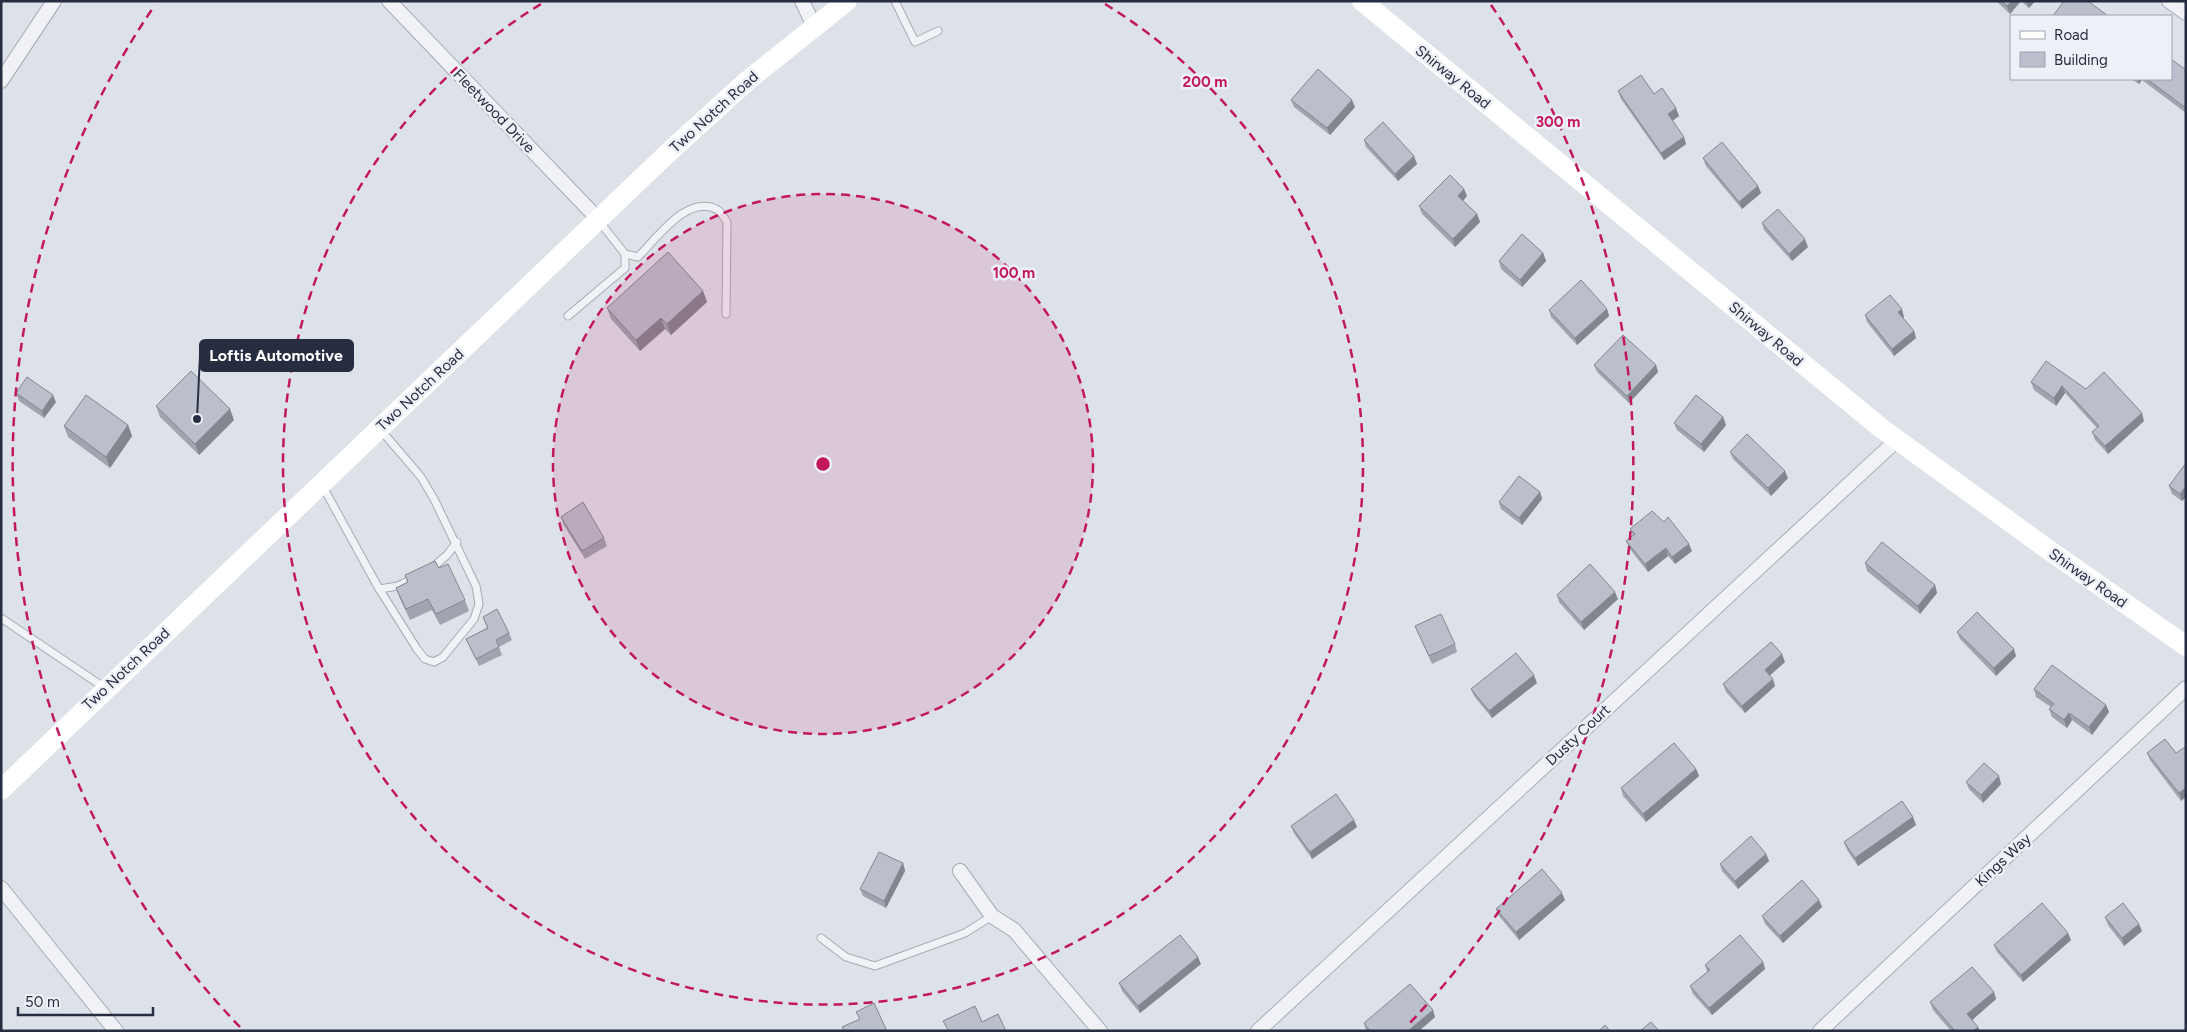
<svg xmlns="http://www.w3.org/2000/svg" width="2187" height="1032" font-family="Figtree,sans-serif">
	<rect width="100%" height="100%" fill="#dde1e8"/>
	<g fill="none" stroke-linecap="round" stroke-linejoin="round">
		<g stroke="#a6abb6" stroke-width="9">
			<g id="lane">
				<polyline points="895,1 915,42 938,31"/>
				<path d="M599,221L625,254L638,257C657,238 688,193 718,210C721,212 725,219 727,222L726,314"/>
				<polyline points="568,316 625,268 625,254"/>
				<polyline points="322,485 378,587 417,649 425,659 434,662 443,657 474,619 479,604 476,586 434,499 421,477 380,429"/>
				<polyline points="431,569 447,555 457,542"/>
				<polyline points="379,589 398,586 415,577"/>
				<polyline points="1,618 105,688"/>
				<polyline points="821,938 846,957 875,966 965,933 992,916"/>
			</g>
		</g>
		<g stroke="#a6abb6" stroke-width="16">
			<g id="street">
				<polyline points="389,1 599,220"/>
				<polyline points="802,1 814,26"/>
				<polyline points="2169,1 2186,13"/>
				<polyline points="1,81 54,1"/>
				<polyline points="960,871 992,916 1014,930 1100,1031"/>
				<polyline points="1,888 116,1031"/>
				<polyline points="1258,1031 1898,439"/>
				<polyline points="1820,1031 2186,688"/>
			</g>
		</g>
		<use href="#lane" stroke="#f0f2f6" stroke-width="7"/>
		<use href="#street" stroke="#f0f2f6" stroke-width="14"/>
		<g stroke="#fff" stroke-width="20">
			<polyline points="1362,1 1881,428 2046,548 2186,646"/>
			<polyline points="1,790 670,151 747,81 847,1"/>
		</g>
	</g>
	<g fill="#a0a4af">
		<polygon points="1996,1 2035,1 2029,8 2021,1 2010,14"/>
		<polygon points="2186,70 2186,113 2142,80 2139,84 2131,79 2171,79"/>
		<polygon points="1618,91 1654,94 1679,116 1672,120 1686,144 1664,160 1621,99"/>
		<polygon points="1291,100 1355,107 1330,135 1294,107"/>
		<polygon points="1364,140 1417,164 1398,181 1366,147"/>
		<polygon points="1703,158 1758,186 1761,193 1742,209 1706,166"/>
		<polygon points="1464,189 1467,196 1463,201 1477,214 1480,222 1455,247 1422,214 1419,206"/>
		<polygon points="1762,223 1808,247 1792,261 1764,230"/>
		<polygon points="1543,253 1546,261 1522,287 1501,269 1499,261"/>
		<polygon points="703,291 707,302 671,335 665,329 640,351 611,319 607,308"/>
		<polygon points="1607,309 1609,316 1577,345 1551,317 1549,310"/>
		<polygon points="1865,315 1904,317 1903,318 1914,331 1916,338 1894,356 1867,322"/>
		<polygon points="1594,365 1656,365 1658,372 1629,403 1597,372"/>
		<polygon points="2031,382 2086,389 2144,421 2108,454 2095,440 2092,432 2097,428 2065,393 2056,406 2034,390"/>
		<polygon points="16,393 56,402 44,418 19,401"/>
		<polygon points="156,406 234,420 199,455 160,417"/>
		<polygon points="1723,417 1726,425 1704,452 1677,430 1674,423"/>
		<polygon points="128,425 132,436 110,468 68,437 64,426"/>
		<polygon points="1730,452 1788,478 1771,496 1733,459"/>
		<polygon points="2186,463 2186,497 2182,501 2172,494 2169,486"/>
		<polygon points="1540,492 1542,499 1522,525 1501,509 1499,502"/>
		<polygon points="561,517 604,538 607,546 585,559 563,524"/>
		<polygon points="1664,522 1692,551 1675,564 1668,556 1648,572 1629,548 1626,541 1633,535 1630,529"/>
		<polygon points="1865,563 1935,585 1937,593 1920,614 1867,571"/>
		<polygon points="439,568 465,600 469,611 440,625 432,610 410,620 400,599 396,588 407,582 405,575"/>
		<polygon points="1557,595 1618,599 1584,630 1559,602"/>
		<polygon points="483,617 509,633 512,640 499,647 502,655 479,666 466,639 487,628"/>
		<polygon points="1415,626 1455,644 1457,652 1432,664"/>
		<polygon points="1957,632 2016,656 1996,676 1960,639"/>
		<polygon points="1785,662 1770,675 1775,686 1745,713 1726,692 1723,684"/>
		<polygon points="1537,683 1492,718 1474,696 1471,689"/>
		<polygon points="2034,689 2106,705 2109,712 2092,735 2072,720 2067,728 2052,717 2049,709 2051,707 2036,697"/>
		<polygon points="2165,739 2181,801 2150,760 2147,753"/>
		<polygon points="1696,769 1699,776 1646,822 1623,796 1621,788"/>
		<polygon points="1966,782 2001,784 1983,803 1969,789"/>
		<polygon points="1913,817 1916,825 1858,866 1847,850 1844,842"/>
		<polygon points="1354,820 1357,827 1312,859 1294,833 1291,826"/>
		<polygon points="1766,854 1769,861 1738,889 1722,871 1720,864"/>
		<polygon points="903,863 905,871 886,908 863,896 860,889"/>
		<polygon points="1565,900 1519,940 1499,916 1496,909"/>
		<polygon points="1819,900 1822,907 1783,943 1765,924 1762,916"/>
		<polygon points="2105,917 2142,931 2124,946 2108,925"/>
		<polygon points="2071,940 2023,982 1997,952 1994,945"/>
		<polygon points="1763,962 1765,969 1712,1015 1693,994 1690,986 1707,972 1705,965"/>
		<polygon points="1201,964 1140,1013 1122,991 1119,983"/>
		<polygon points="1994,992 1996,999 1972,1020 1978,1027 1980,1031 1951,1031 1933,1010 1930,1002"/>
		<polygon points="1435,1017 1419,1031 1366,1031 1364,1023"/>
	</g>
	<g fill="#82868e">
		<polygon points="2012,1 2021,1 2010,14 2007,6"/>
		<polygon points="2026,1 2035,1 2029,8"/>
		<polygon points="2137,79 2141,79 2142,80 2139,84"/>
		<polygon points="1352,100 1355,107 1330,135 1327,128"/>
		<polygon points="1676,108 1679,116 1671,122 1668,114"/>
		<polygon points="1684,137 1686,144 1664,160 1661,153"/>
		<polygon points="1414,156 1417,164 1398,181 1395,174"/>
		<polygon points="1758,186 1761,193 1742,209 1739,202"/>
		<polygon points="1464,189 1467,196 1461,203 1458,196"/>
		<polygon points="1477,214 1480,222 1455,247 1453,239"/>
		<polygon points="1805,239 1808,247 1792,261 1789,254"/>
		<polygon points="1543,253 1546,261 1522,287 1520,280"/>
		<polygon points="703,291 707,302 671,335 667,324"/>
		<polygon points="1607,309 1609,316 1577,345 1575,338"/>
		<polygon points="1902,309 1904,317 1901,319 1898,312"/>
		<polygon points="661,318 665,329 640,351 636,340"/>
		<polygon points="1914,331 1916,338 1894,356 1892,349"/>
		<polygon points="1656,365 1658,372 1629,403 1627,396"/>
		<polygon points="2062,386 2065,393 2056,406 2054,398"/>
		<polygon points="53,395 56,402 44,418 42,411"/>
		<polygon points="230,409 234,420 199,455 195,444"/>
		<polygon points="2142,413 2144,421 2108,454 2105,446"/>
		<polygon points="1723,417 1726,425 1704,452 1701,444"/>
		<polygon points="128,425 132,436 110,468 106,457"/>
		<polygon points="1785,471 1788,478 1771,496 1768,488"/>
		<polygon points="2185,486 2186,497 2182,501 2180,494"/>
		<polygon points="1540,492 1542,499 1522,525 1519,518"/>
		<polygon points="1689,544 1692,551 1675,564 1672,557"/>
		<polygon points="1666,548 1668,556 1648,572 1645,564"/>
		<polygon points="1935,585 1937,593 1920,614 1918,606"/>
		<polygon points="1615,592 1618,599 1584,630 1581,622"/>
		<polygon points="2014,649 2016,656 1996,676 1994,668"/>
		<polygon points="1782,654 1785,662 1768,677 1765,670"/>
		<polygon points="1534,675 1537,683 1492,718 1489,711"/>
		<polygon points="1773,679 1775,686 1745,713 1742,706"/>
		<polygon points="2106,705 2109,712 2092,735 2089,727"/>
		<polygon points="2069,713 2072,720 2067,728 2064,720"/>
		<polygon points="1696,769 1699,776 1646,822 1643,814"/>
		<polygon points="1999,776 2001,784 1983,803 1981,795"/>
		<polygon points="2186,788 2186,797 2181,801 2179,793"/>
		<polygon points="1913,817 1916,825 1858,866 1855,858"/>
		<polygon points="1354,820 1357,827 1312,859 1310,852"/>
		<polygon points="1766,854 1769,861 1738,889 1735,881"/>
		<polygon points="903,863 905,871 886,908 884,901"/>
		<polygon points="1562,893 1565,900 1519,940 1516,932"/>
		<polygon points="1819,900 1822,907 1783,943 1780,936"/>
		<polygon points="2139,924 2142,931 2124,946 2122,938"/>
		<polygon points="2068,933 2071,940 2023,982 2021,975"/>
		<polygon points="1198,957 1201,964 1140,1013 1138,1006"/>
		<polygon points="1763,962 1765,969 1712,1015 1709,1008"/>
		<polygon points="1994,992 1996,999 1970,1022 1967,1014"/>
		<polygon points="1433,1010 1435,1017 1419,1031 1408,1031"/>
		<polygon points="1978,1027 1980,1031 1973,1031"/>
	</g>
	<g fill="#babfcb" stroke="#82868e">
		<polygon points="2002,1 2012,1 2007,6"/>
		<polygon points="2064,1 2088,1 2108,16 2053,16"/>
		<polygon points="2171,59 2186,70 2186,108 2147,79 2171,79"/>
		<polygon points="1318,69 1352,100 1327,128 1291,100"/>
		<polygon points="1641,75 1654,94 1662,88 1676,108 1668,114 1684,137 1661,153 1618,91"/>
		<polygon points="1383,122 1414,156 1395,174 1364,140"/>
		<polygon points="1722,142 1758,186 1739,202 1703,158"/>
		<polygon points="1450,175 1464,189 1458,196 1477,214 1453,239 1419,206"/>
		<polygon points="1778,209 1805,239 1789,254 1762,223"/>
		<polygon points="1522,234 1543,253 1520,280 1499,261"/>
		<polygon points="668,252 703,291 667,324 661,318 636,340 607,308"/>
		<polygon points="1581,280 1607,309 1575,338 1549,310"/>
		<polygon points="1890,295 1902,309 1898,312 1914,331 1892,349 1865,315"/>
		<polygon points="1623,335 1656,365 1627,396 1594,365"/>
		<polygon points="2046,361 2086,389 2104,372 2142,413 2105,446 2092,432 2099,426 2062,386 2054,398 2031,382"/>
		<polygon points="191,371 230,409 195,444 156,406"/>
		<polygon points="27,377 53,395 42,411 16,393"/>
		<polygon points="86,395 128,425 106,457 64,426"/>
		<polygon points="1696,395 1723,417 1701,444 1674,423"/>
		<polygon points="1747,434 1785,471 1768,488 1730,452"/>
		<polygon points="2186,463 2186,486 2180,494 2169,486"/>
		<polygon points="1519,476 1540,492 1519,518 1499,502"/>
		<polygon points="583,502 604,538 582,551 561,517"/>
		<polygon points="1652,511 1664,522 1668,517 1689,544 1672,557 1666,548 1645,564 1626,541 1635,534 1630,529"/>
		<polygon points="1882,542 1935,585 1918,606 1865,563"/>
		<polygon points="435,561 439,568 448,564 465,600 436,614 428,599 406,609 396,588 408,582 405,575"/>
		<polygon points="1590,564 1615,592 1581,622 1557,595"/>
		<polygon points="497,609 509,633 496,640 499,647 476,659 466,639 488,628 483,617"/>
		<polygon points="1977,612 2014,649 1994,668 1957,632"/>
		<polygon points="1441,614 1455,644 1429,656 1415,626"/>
		<polygon points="1771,642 1782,654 1765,670 1773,679 1742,706 1723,684"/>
		<polygon points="1516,653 1534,675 1489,711 1471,689"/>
		<polygon points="2052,665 2106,705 2089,727 2069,713 2064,720 2049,709 2054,704 2034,689"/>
		<polygon points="2165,739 2176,753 2185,747 2186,748 2186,788 2179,793 2147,753"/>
		<polygon points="1674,743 1696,769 1643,814 1621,788"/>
		<polygon points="1984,763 1999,776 1981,795 1966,782"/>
		<polygon points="1336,794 1354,820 1310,852 1291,826"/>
		<polygon points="1902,801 1913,817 1855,858 1844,842"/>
		<polygon points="1751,836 1766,854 1735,881 1720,864"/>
		<polygon points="879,852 903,863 884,901 860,889"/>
		<polygon points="1542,869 1562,893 1516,932 1496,909"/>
		<polygon points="1802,880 1819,900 1780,936 1762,916"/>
		<polygon points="2042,903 2068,933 2021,975 1994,945"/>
		<polygon points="2123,903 2139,924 2122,938 2105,917"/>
		<polygon points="1180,935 1198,957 1138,1006 1119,983"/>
		<polygon points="1740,935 1763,962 1709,1008 1690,986 1710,970 1705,965"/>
		<polygon points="1972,967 1994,992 1967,1014 1978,1027 1973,1031 1955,1031 1930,1002"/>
		<polygon points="1410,984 1433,1010 1408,1031 1370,1031 1364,1023"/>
		<polygon points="874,1003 887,1031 844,1031 842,1027 860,1019 856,1012"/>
		<polygon points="975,1006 982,1022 998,1014 1006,1031 947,1031 948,1030 943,1021"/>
		<polygon points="1651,1022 1659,1031 1640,1031"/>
		<polygon points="1605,1025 1610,1031 1599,1031"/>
	</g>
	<circle cx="823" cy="464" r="270" fill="#c2185b" fill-opacity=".12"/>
	<g fill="none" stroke="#c2185b" stroke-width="2.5" stroke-dasharray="9 6">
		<circle cx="823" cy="464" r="270"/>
		<path d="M1105 4A540 540 0 1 1 541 4"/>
		<path d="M240 1027A811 811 0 0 1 155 5M1491 5A811 811 0 0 1 1406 1027"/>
	</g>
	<g text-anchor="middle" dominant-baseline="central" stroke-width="5" stroke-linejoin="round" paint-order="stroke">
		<g font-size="15" fill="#262d40" stroke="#edf0f6">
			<text transform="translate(1453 77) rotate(39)">Shirway Road</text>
			<text transform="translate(494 111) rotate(46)">Fleetwood Drive</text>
			<text transform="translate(714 112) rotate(-42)">Two Notch Road</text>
			<text transform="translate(1766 334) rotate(40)">Shirway Road</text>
			<text transform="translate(420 390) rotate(-43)">Two Notch Road</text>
			<text transform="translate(2088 578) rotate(35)">Shirway Road</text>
			<text transform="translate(126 669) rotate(-43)">Two Notch Road</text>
			<text transform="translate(1578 735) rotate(-43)">Dusty Court</text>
			<text transform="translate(2003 860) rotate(-43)">Kings Way</text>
		</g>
	</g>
	<circle cx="823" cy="464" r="8" fill="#c2185b" stroke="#edf0f6" stroke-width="2.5"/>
	<g font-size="15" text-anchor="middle" font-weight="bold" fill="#c2185b" stroke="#edf0f6" stroke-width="5" stroke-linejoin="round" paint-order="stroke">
		<text x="1205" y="87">200 m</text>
		<text x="1558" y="127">300 m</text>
		<text x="1014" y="278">100 m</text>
	</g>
	<path fill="none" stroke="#262d40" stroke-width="2" d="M197 419L200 355"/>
	<circle fill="#262d40" stroke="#edf0f6" stroke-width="2" cx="197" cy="419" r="5"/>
	<rect fill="#262d40" stroke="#262d40" stroke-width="2" x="200" y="340" width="153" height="31" rx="5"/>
	<g font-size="16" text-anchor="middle" font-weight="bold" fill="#fff">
		<text x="276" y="361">Loftis Automotive</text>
	</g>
	<rect width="2187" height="1032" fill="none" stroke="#262d40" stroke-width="5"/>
	<rect x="2010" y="15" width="162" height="65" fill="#edf0f6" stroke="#9da2ad"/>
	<rect x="2020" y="31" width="25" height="8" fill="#ffffff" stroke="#9da2ad"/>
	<text x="2054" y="40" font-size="15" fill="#262d40">Road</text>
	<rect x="2020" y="52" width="25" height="15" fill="#babfcb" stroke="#9da2ad"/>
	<text x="2054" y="65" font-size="15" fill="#262d40">Building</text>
	<path d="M18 1007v8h135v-8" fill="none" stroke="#262d40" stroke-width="2.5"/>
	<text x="25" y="1007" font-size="15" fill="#262d40" stroke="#edf0f6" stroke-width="4" paint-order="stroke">50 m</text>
</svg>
